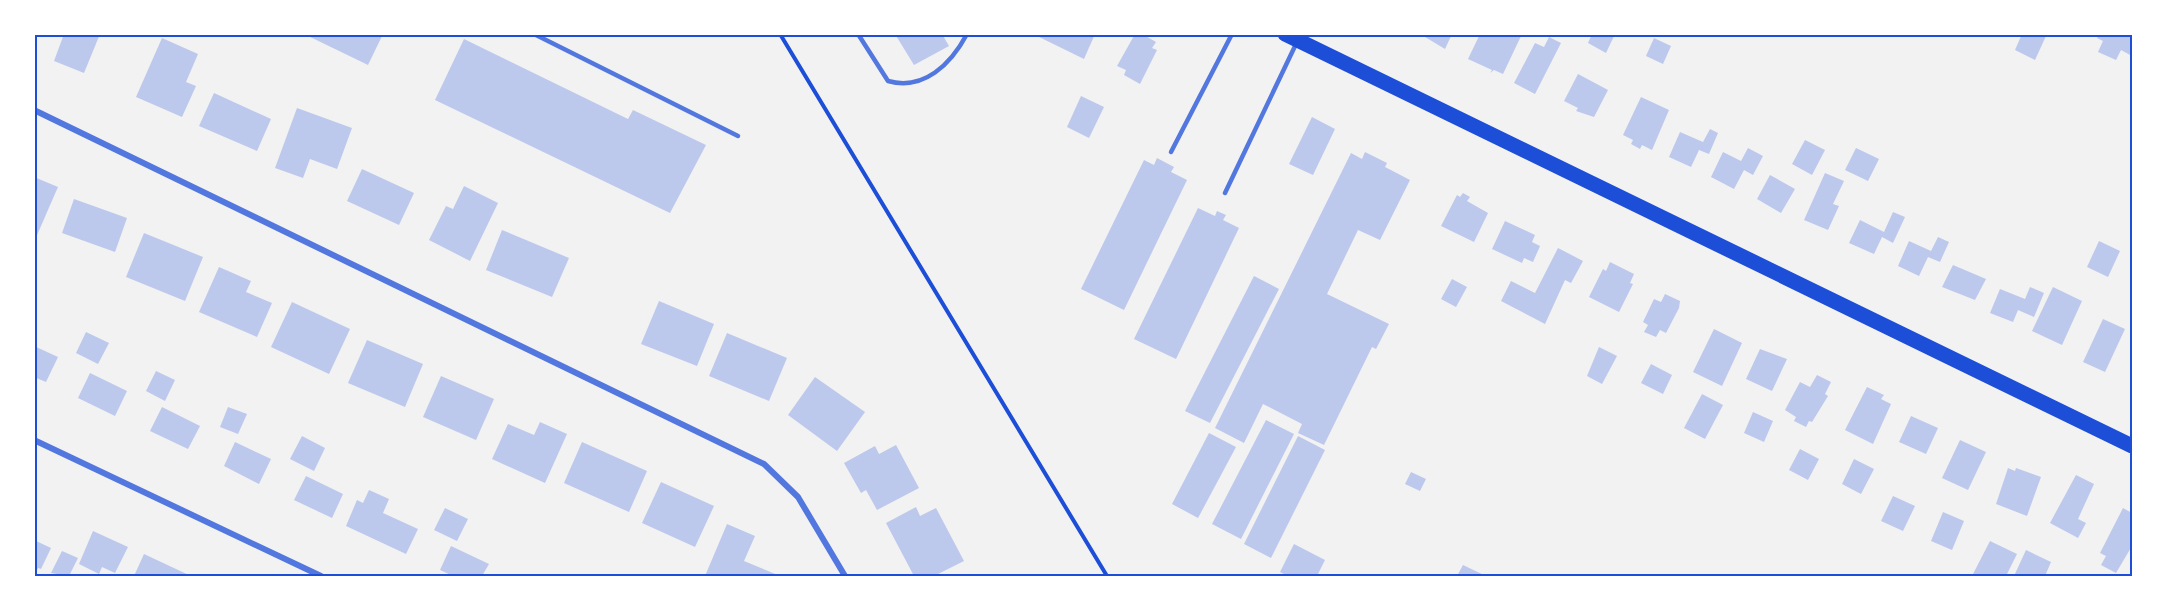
<svg xmlns="http://www.w3.org/2000/svg" width="2167" height="611" font-family="'Work Sans',sans-serif">
	<rect width="100%" height="100%" fill="#f2f2f2"/>
	<g fill="#bdc9ec">
		<polygon points="64,34 100,34 84,73 54,61"/>
		<polygon points="304,34 383,34 368,65"/>
		<polygon points="895,34 942,34 949,46 914,65"/>
		<polygon points="1033,34 1095,34 1084,59"/>
		<polygon points="1135,34 1142,34 1156,42 1152,48 1157,50 1140,84 1124,75 1126,70 1117,66"/>
		<polygon points="1420,34 1452,34 1445,49"/>
		<polygon points="1480,34 1522,34 1503,74 1494,70 1490,73 1492,70 1468,59"/>
		<polygon points="1592,34 1615,34 1606,53 1588,43"/>
		<polygon points="2022,34 2046,36 2035,60 2015,50"/>
		<polygon points="2099,34 2132,34 2132,56 2121,50 2116,60 2098,52 2103,41 2097,38"/>
		<polygon points="1549,37 1561,43 1535,94 1514,83 1535,43 1544,47"/>
		<polygon points="162,38 198,54 186,82 196,86 182,117 136,97"/>
		<polygon points="1654,38 1671,46 1663,64 1646,56"/>
		<polygon points="464,39 628,119 633,110 706,145 670,213 435,100"/>
		<polygon points="1578,74 1608,90 1594,117 1576,111 1578,108 1564,101"/>
		<polygon points="214,93 271,119 257,151 199,126"/>
		<polygon points="1081,96 1104,107 1089,138 1067,127"/>
		<polygon points="1641,97 1669,110 1652,150 1642,145 1640,149 1631,144 1633,140 1623,135"/>
		<polygon points="297,108 352,128 337,169 310,159 303,178 275,168"/>
		<polygon points="1312,117 1335,129 1313,175 1289,164"/>
		<polygon points="1710,129 1718,133 1709,154 1699,150 1691,167 1669,157 1680,132 1703,142"/>
		<polygon points="1805,140 1825,150 1812,175 1792,164"/>
		<polygon points="1748,148 1763,156 1753,175 1744,170 1734,189 1711,177 1723,152 1741,161"/>
		<polygon points="1856,148 1879,159 1868,181 1845,170"/>
		<polygon points="1365,152 1387,163 1385,167 1410,180 1380,240 1358,230 1327,294 1389,324 1376,349 1372,347 1324,445 1298,433 1302,424 1263,404 1244,443 1215,428 1351,153 1362,159"/>
		<polygon points="1157,158 1174,167 1171,172 1187,180 1124,310 1081,289 1144,160 1154,165"/>
		<polygon points="362,169 414,193 399,225 347,201"/>
		<polygon points="1825,173 1844,181 1833,204 1839,206 1828,230 1804,220"/>
		<polygon points="1770,175 1795,189 1781,213 1757,199"/>
		<polygon points="34,177 58,187 34,242"/>
		<polygon points="464,186 498,203 470,261 429,240 446,206 453,209"/>
		<polygon points="1463,193 1470,197 1467,201 1488,213 1474,242 1441,226 1457,195 1460,197"/>
		<polygon points="74,199 127,218 115,252 62,233"/>
		<polygon points="1198,208 1215,216 1217,211 1226,215 1223,220 1239,228 1176,359 1134,339"/>
		<polygon points="1893,212 1905,217 1893,243 1882,237 1874,254 1849,243 1860,220 1884,232"/>
		<polygon points="1505,221 1535,235 1532,242 1540,246 1533,262 1524,258 1522,263 1492,249"/>
		<polygon points="502,230 569,258 552,297 486,270"/>
		<polygon points="144,233 203,257 185,301 126,277"/>
		<polygon points="1938,237 1949,242 1940,262 1928,257 1919,276 1898,266 1909,241 1931,251"/>
		<polygon points="2099,241 2120,251 2108,277 2087,267"/>
		<polygon points="1558,248 1583,261 1571,283 1565,280 1545,324 1501,301 1511,281 1535,293"/>
		<polygon points="1610,262 1634,274 1630,283 1633,284 1619,312 1589,297 1603,269 1606,271"/>
		<polygon points="1953,265 1986,279 1975,300 1942,287"/>
		<polygon points="219,267 251,281 246,292 272,303 257,337 199,312"/>
		<polygon points="1254,276 1279,289 1210,423 1185,411"/>
		<polygon points="1452,279 1467,287 1456,307 1441,299"/>
		<polygon points="2030,287 2044,293 2034,317 2018,310 2013,322 1990,313 2000,289 2025,299"/>
		<polygon points="2053,287 2082,301 2062,345 2032,331"/>
		<polygon points="1665,294 1680,301 1679,308 1666,333 1660,330 1656,337 1644,332 1648,325 1643,322 1654,299 1661,302"/>
		<polygon points="659,301 714,324 697,366 641,344"/>
		<polygon points="292,302 350,329 329,374 271,347"/>
		<polygon points="2103,319 2125,329 2105,372 2083,362"/>
		<polygon points="1714,329 1742,343 1722,386 1693,372"/>
		<polygon points="86,332 109,343 98,364 76,353"/>
		<polygon points="727,333 787,358 769,401 709,376"/>
		<polygon points="367,340 423,364 405,407 348,383"/>
		<polygon points="34,346 58,357 46,382 34,377"/>
		<polygon points="1599,347 1617,356 1602,384 1587,376"/>
		<polygon points="1760,349 1787,359 1772,391 1746,379"/>
		<polygon points="1651,364 1672,375 1663,394 1641,383"/>
		<polygon points="156,371 175,380 165,401 146,391"/>
		<polygon points="90,373 127,391 115,416 78,398"/>
		<polygon points="1817,375 1831,382 1825,394 1828,396 1812,422 1809,421 1806,427 1794,421 1796,417 1785,410 1800,382 1810,387"/>
		<polygon points="441,376 494,399 476,440 423,417"/>
		<polygon points="815,377 865,412 837,451 788,415"/>
		<polygon points="1867,387 1884,395 1881,399 1891,404 1873,444 1845,430"/>
		<polygon points="1702,394 1723,405 1705,439 1684,428"/>
		<polygon points="162,407 200,426 188,449 150,431"/>
		<polygon points="228,407 247,414 238,434 220,427"/>
		<polygon points="1753,412 1773,421 1764,442 1744,433"/>
		<polygon points="1911,416 1938,428 1926,454 1899,442"/>
		<polygon points="1266,420 1294,434 1241,539 1212,524"/>
		<polygon points="540,422 567,434 545,483 492,459 508,424 534,435"/>
		<polygon points="1209,433 1236,447 1198,518 1172,504"/>
		<polygon points="302,436 325,448 314,471 290,459"/>
		<polygon points="1298,436 1325,450 1271,558 1244,544"/>
		<polygon points="1960,440 1986,452 1968,490 1942,478"/>
		<polygon points="235,442 271,459 259,484 224,466"/>
		<polygon points="582,442 647,471 629,512 564,483"/>
		<polygon points="896,445 919,488 877,510 866,490 861,493 844,463 875,446 879,454"/>
		<polygon points="1800,449 1819,459 1808,480 1789,470"/>
		<polygon points="1854,459 1874,469 1861,494 1842,484"/>
		<polygon points="2008,468 2015,471 2016,468 2041,477 2027,516 1996,504"/>
		<polygon points="1411,472 1426,479 1420,491 1405,484"/>
		<polygon points="2076,475 2094,484 2078,519 2086,523 2078,538 2050,523"/>
		<polygon points="306,476 343,494 332,518 294,500"/>
		<polygon points="661,482 714,506 695,547 642,523"/>
		<polygon points="369,490 389,499 383,513 418,529 406,554 346,526 357,500 363,503"/>
		<polygon points="1893,496 1915,506 1903,531 1881,521"/>
		<polygon points="916,507 920,516 936,508 964,561 934,576 914,576 886,523"/>
		<polygon points="445,508 468,519 457,541 434,530"/>
		<polygon points="2123,508 2132,513 2132,546 2116,573 2101,565 2106,556 2100,553"/>
		<polygon points="1943,512 1964,521 1952,550 1931,541"/>
		<polygon points="727,524 755,536 744,561 780,576 705,576"/>
		<polygon points="93,531 128,547 115,573 102,567 99,574 79,564"/>
		<polygon points="34,540 51,548 41,569 38,568 34,576"/>
		<polygon points="1990,541 2017,554 2006,576 1972,576"/>
		<polygon points="1294,544 1325,560 1317,576 1288,576 1280,572"/>
		<polygon points="451,546 489,564 482,576 453,576 440,570"/>
		<polygon points="2026,550 2051,562 2045,576 2014,576"/>
		<polygon points="62,551 78,558 69,576 51,573"/>
		<polygon points="144,554 191,576 134,576"/>
		<polygon points="1463,565 1486,576 1457,576"/>
	</g>
	<g fill="none" stroke-linecap="round" stroke-linejoin="round">
		<polyline stroke="#1d4ed8" stroke-width="4" points="780,34 1107,576"/>
		<g stroke="#5277de" stroke-width="4.5">
			<polyline points="534,34 738,136"/>
			<path d="M858,34L888,81C924,91 951,64 967,34"/>
			<polyline points="1171,152 1232,34"/>
			<polyline points="1225,193 1296,44"/>
		</g>
		<g stroke="#5277de" stroke-width="6">
			<polyline points="34,110 764,464 798,497 845,576"/>
			<polyline points="34,440 321,576"/>
		</g>
		<polyline stroke="#1d4ed8" stroke-width="15" points="1285,34 2132,446"/>
	</g>
	<rect width="2167" height="611" fill="none" stroke="#ffffff" stroke-width="72"/>
	<rect x="36" y="36" width="2095" height="539" fill="none" stroke="#1d4ed8" stroke-width="2"/>
</svg>
